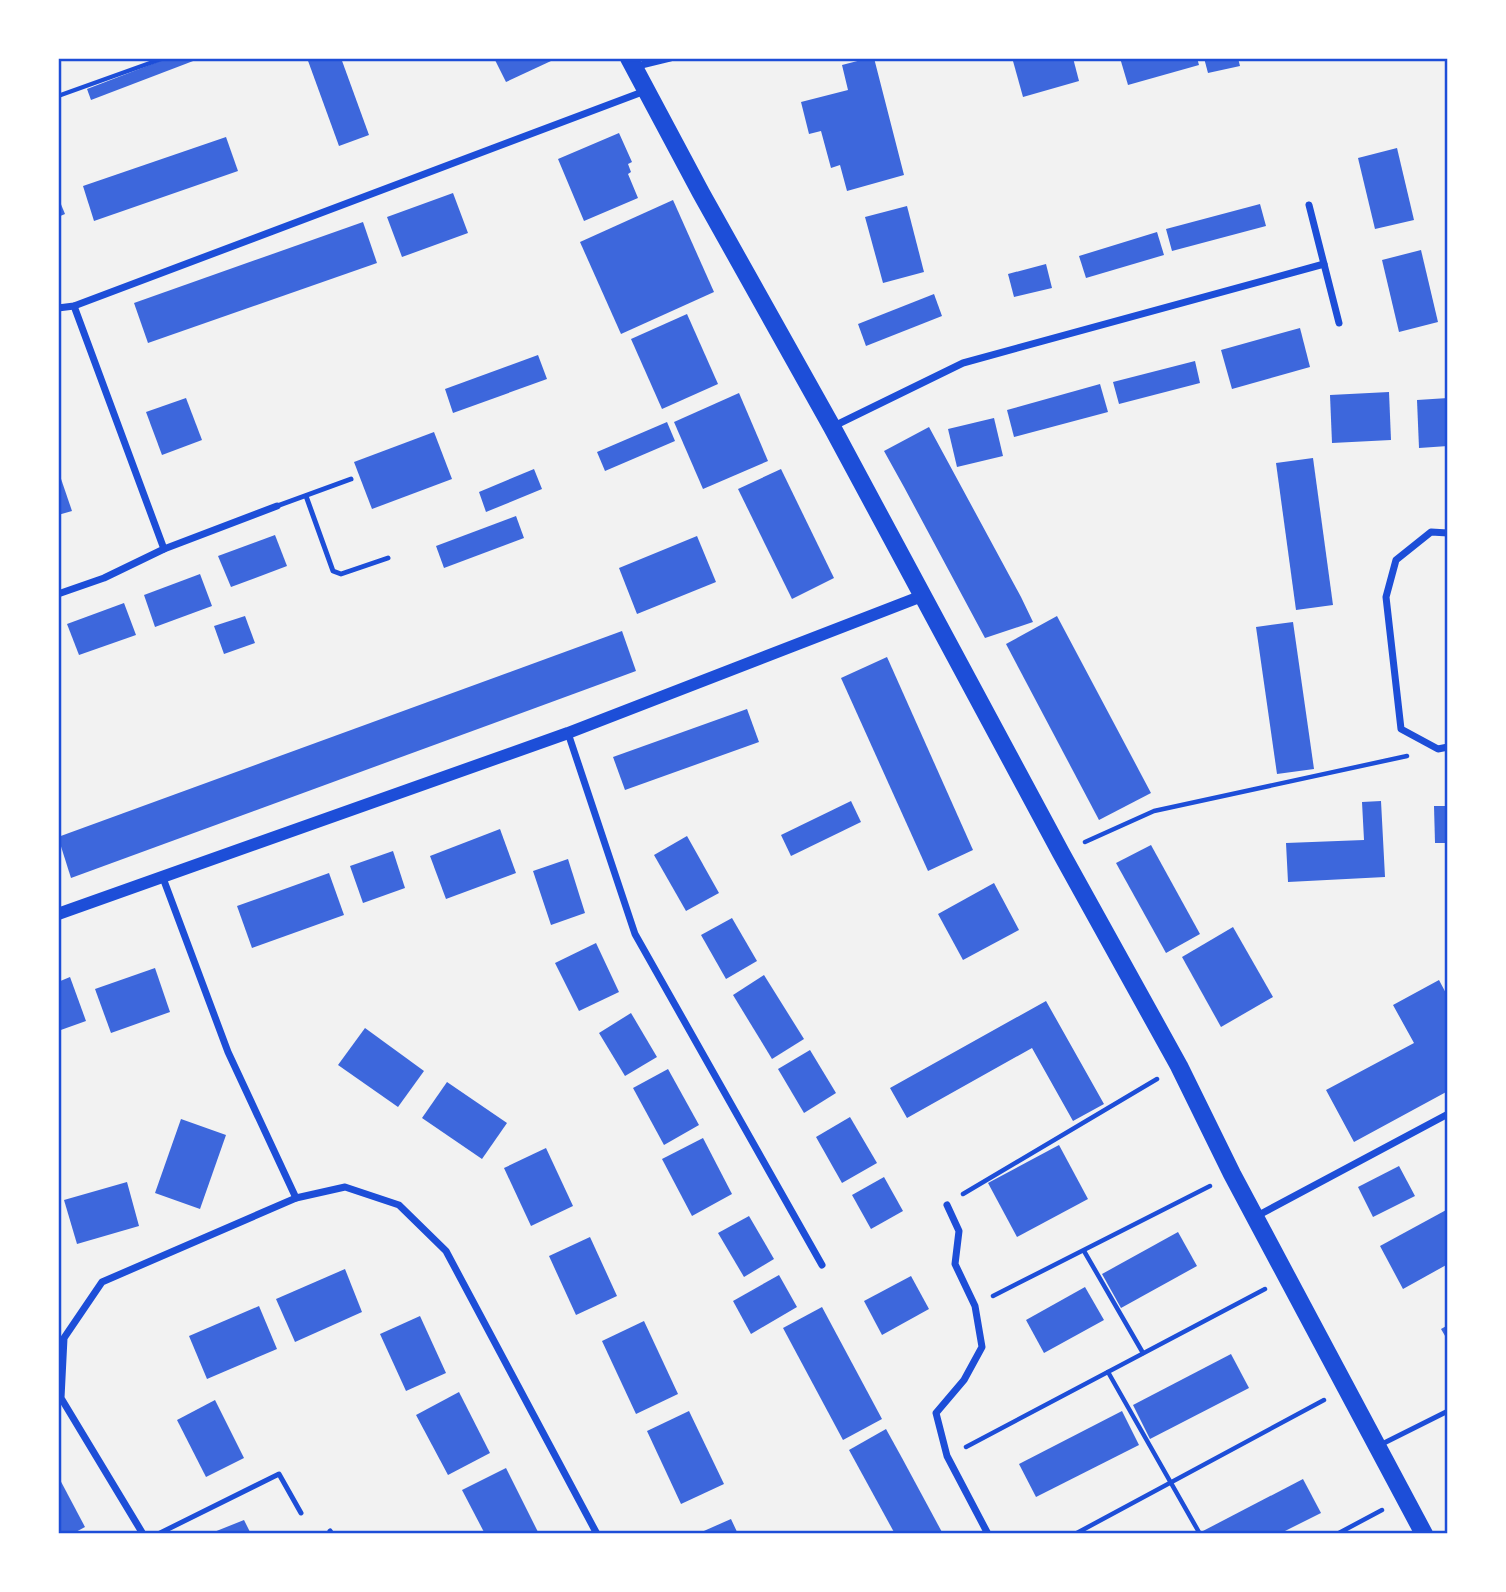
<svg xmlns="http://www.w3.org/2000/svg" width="1506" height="1592" font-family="'Golos Text',sans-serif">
	<rect width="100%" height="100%" fill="#f2f2f2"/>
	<g fill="#3d67dc">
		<polygon points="168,58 201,58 91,100 87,89"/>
		<polygon points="307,58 341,58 369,135 339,146"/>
		<polygon points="494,58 550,58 551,61 506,82"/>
		<polygon points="869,58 874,58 904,175 847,191 840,165 831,168 821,131 809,134 801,102 848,90 842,65"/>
		<polygon points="1025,58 1073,58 1079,81 1023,97 1013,61"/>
		<polygon points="1120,58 1197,58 1199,65 1128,85"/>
		<polygon points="1204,58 1238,58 1240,66 1208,73"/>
		<polygon points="619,133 632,162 628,164 631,172 628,174 638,198 584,221 558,159"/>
		<polygon points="226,137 238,171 94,221 83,186"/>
		<polygon points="1397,148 1414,220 1375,229 1358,158"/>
		<polygon points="453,193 468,233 402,257 387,217"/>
		<polygon points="58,197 65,214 58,217"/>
		<polygon points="673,200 714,292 621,334 580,242"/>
		<polygon points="1260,204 1266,226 1172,251 1166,229"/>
		<polygon points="907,206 924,272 883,283 865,217"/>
		<polygon points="363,222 377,263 148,343 134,303"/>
		<polygon points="1157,232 1164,255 1086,278 1079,256"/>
		<polygon points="1421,250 1438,322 1399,332 1382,260"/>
		<polygon points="1046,264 1052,288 1014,297 1008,274"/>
		<polygon points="934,294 942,316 866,346 858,324"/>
		<polygon points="687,314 718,384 662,409 631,339"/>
		<polygon points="1300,328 1310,367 1232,389 1221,350"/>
		<polygon points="538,355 547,379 453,413 445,389"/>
		<polygon points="1195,361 1200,383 1119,404 1113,382"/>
		<polygon points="1100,384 1108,412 1014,437 1007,410"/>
		<polygon points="1389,392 1391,440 1332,443 1330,395"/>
		<polygon points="739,393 768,461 703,489 674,422"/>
		<polygon points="186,398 202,440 162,455 146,412"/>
		<polygon points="1448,398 1448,446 1419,448 1417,400"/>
		<polygon points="994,418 1003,456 957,467 948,429"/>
		<polygon points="667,422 675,441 605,471 597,452"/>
		<polygon points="929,427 1021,597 1033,622 985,638 904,487 884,451"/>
		<polygon points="434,432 452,479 372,509 354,462"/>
		<polygon points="1313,458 1333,605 1296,610 1276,463"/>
		<polygon points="534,469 542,489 486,512 479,492"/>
		<polygon points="781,469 834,578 792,599 738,489"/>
		<polygon points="58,470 72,511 58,515"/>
		<polygon points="516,516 524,538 444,568 436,546"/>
		<polygon points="275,535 287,566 231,587 218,556"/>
		<polygon points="697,536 716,582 637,614 619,568"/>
		<polygon points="200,574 212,606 155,627 144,595"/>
		<polygon points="124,603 136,635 79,655 67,624"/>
		<polygon points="245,616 255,643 224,654 214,626"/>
		<polygon points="1057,616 1151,793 1099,820 1006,644"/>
		<polygon points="1293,622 1314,769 1277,774 1256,627"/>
		<polygon points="622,631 636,671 71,878 58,837"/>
		<polygon points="887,657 973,850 928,871 841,678"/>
		<polygon points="747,709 759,742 625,790 613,757"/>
		<polygon points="851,801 861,822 791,856 781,835"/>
		<polygon points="1381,801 1385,877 1288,882 1286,843 1364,840 1362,802"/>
		<polygon points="1434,806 1448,806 1448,843 1435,843"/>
		<polygon points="500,829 516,873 446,899 430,856"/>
		<polygon points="687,836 719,893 686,911 654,855"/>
		<polygon points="1151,845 1200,934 1166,953 1116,863"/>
		<polygon points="393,851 405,888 363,903 350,866"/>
		<polygon points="568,859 585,913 551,925 533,871"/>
		<polygon points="329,873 344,915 252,948 237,906"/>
		<polygon points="994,883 1019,930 963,960 938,914"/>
		<polygon points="732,918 757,961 726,979 701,935"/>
		<polygon points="1233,927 1273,997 1221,1027 1182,957"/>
		<polygon points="596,943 619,992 579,1011 555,963"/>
		<polygon points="155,968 170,1012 111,1033 95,989"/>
		<polygon points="764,975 804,1039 772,1059 733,995"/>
		<polygon points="70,977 86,1021 58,1031 58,982"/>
		<polygon points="1439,980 1448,997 1448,1091 1354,1142 1326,1090 1414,1043 1393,1005"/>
		<polygon points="1046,1001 1104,1104 1073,1121 1032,1048 907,1118 890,1088"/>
		<polygon points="631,1013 657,1057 625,1076 599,1033"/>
		<polygon points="365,1028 424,1071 398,1107 338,1065"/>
		<polygon points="810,1050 836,1093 804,1113 778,1069"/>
		<polygon points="668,1069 699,1125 664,1145 633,1088"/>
		<polygon points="447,1082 507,1123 482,1159 422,1118"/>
		<polygon points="850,1117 877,1163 842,1183 816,1137"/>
		<polygon points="181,1119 226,1135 200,1209 155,1193"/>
		<polygon points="703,1138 732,1194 692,1216 662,1159"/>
		<polygon points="1059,1145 1088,1199 1017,1237 988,1183"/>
		<polygon points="546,1148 573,1206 531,1226 504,1168"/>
		<polygon points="1399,1166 1415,1196 1373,1217 1358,1187"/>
		<polygon points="884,1177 903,1211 871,1229 852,1195"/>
		<polygon points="127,1182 139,1226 77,1244 64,1200"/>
		<polygon points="1448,1209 1448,1264 1403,1289 1380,1246"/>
		<polygon points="749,1216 774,1259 744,1277 718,1233"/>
		<polygon points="1178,1232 1197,1266 1121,1308 1102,1274"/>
		<polygon points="590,1237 617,1296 576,1315 549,1256"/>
		<polygon points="345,1269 362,1312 295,1342 276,1299"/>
		<polygon points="779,1275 797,1307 751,1334 733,1301"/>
		<polygon points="911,1276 929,1309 882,1335 864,1301"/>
		<polygon points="1085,1287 1104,1320 1044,1353 1026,1320"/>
		<polygon points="259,1306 277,1349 207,1379 189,1336"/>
		<polygon points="822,1307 882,1419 843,1440 783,1328"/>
		<polygon points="420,1316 446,1373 406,1391 380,1334"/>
		<polygon points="644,1321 678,1394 636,1414 602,1341"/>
		<polygon points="1448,1325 1448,1341 1441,1329"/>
		<polygon points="1231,1354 1249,1388 1150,1439 1133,1405"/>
		<polygon points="459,1392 490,1453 448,1475 416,1415"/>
		<polygon points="215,1400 244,1458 206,1477 177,1420"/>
		<polygon points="689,1411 724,1484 681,1504 647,1431"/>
		<polygon points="1122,1411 1139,1445 1036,1497 1019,1464"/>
		<polygon points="886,1429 902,1458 943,1534 895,1534 849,1450"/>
		<polygon points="506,1468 539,1534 485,1534 462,1490"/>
		<polygon points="58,1476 85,1527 72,1534 58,1534"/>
		<polygon points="1303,1479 1321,1513 1279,1534 1203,1534 1201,1532"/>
		<polygon points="731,1519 738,1534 697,1534"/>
		<polygon points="244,1520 251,1534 209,1534"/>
	</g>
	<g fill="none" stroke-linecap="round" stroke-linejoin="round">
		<g stroke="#1d4ed8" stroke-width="4.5">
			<polyline points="58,96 164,58"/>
			<polyline points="1085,842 1154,811 1407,756"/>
			<polyline points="963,1194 1157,1079"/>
			<polyline points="1084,1251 1143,1353"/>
			<polyline points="993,1296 1210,1186"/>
			<polyline points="1108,1372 1200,1534"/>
			<polyline points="966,1447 1265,1289"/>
			<polyline points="1075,1534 1324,1400"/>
			<polyline points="1337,1534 1382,1510"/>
		</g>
		<g stroke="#1d4ed8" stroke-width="5">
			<polyline points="306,496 333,571 341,574 388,558"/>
			<polyline points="277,506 351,479"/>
			<polyline points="1380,1445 1448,1411"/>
			<polyline points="330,1531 332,1534"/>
			<polyline points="158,1534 279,1474 301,1513"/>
		</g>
		<g stroke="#1d4ed8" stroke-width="7">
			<polyline points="633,67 670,58"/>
			<polyline points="1309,205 1339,323"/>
			<polyline points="74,306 164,549"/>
			<polyline points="58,308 74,306 645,91"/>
			<polyline points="832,427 963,363 1324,264"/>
			<polyline points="1448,533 1431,532 1396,560 1386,597 1401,729 1438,749 1448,747"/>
			<polyline points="58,594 104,578 164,549 277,506"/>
			<polyline points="568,733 635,934 822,1265"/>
			<polyline points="163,878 228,1052 296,1198"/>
			<polyline points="947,1205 959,1231 955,1264 975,1306 982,1347 964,1380 936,1413 947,1456 988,1534"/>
			<polyline points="1255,1217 1448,1114"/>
			<polyline points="143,1534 61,1398 64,1338 102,1282 296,1198 345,1187 399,1205 446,1251 597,1534"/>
		</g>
		<polyline stroke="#1d4ed8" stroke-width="12" points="58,914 568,733 922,596"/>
		<polyline stroke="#1d4ed8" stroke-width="18" points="629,58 701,193 832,427 1061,853 1179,1066 1232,1174 1424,1534"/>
	</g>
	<rect width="1506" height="1592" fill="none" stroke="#ffffff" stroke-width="119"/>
	<rect x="60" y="60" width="1386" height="1472" fill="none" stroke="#1d4ed8" stroke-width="2.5"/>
</svg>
